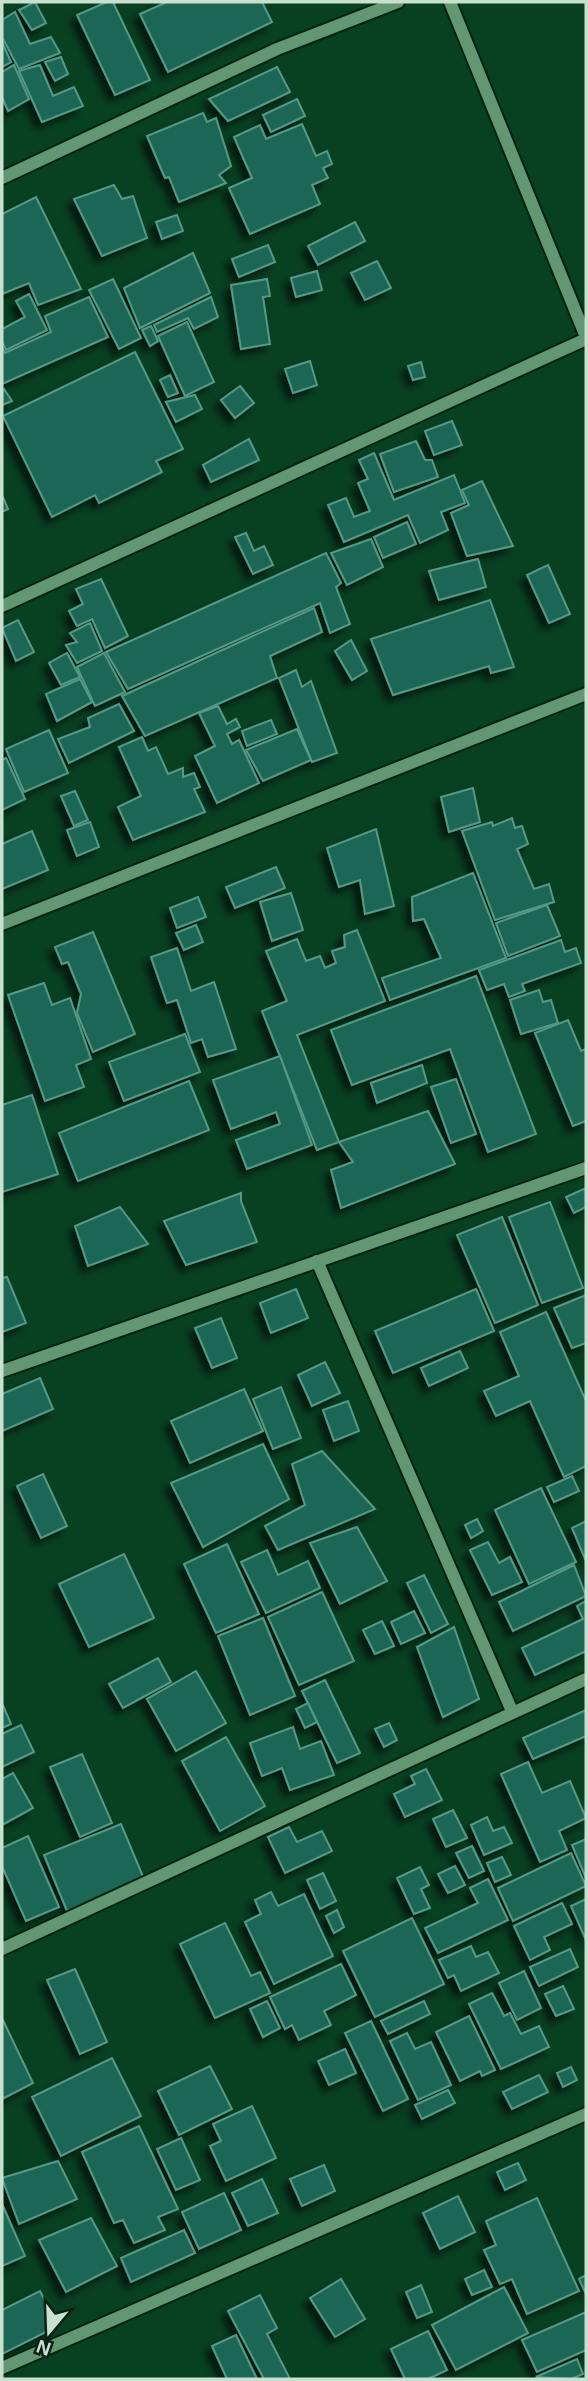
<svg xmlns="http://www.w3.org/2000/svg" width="588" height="2381" font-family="Helvetica,sans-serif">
	<defs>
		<filter id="shadow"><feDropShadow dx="-6" dy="6" stdDeviation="3.5" flood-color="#0009"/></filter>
	</defs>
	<rect width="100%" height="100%" fill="#084022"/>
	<g fill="#1c6655" stroke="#549986" stroke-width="2" filter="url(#shadow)">
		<polygon points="35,2 46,23 32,30 19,10"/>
		<polygon points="107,2 113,2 150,80 115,95 77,15"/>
		<polygon points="167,2 262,2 272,22 168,72 140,14"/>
		<polygon points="15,12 30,44 51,37 60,53 19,69 2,37 2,20"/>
		<polygon points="2,42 11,62 2,67"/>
		<polygon points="61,57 68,74 55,81 45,62"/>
		<polygon points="14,65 29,99 8,111 2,97 2,72"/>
		<polygon points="40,65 53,96 74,87 83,106 42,122 19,71"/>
		<polygon points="277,67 290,92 228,121 209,99"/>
		<polygon points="297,99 305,116 271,132 263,115"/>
		<polygon points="203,113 207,122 216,118 231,166 219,175 226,183 179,202 169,177 165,178 147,136"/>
		<polygon points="302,124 316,156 327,151 332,164 323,168 328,178 312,185 320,204 250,234 229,188 252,178 234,137 260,125 266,139"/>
		<polygon points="114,185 122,199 133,196 147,238 102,256 74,199"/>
		<polygon points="36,197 81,289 38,305 29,283 2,294 2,214"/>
		<polygon points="177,215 183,231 162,239 156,222"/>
		<polygon points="355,222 365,241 318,265 308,246"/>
		<polygon points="268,245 275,262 239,277 232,259"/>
		<polygon points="193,253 210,293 140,328 124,288"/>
		<polygon points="377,261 391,288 365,300 351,273"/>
		<polygon points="317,271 322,290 296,297 291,278"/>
		<polygon points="113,279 141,338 119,349 89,290"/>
		<polygon points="267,279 270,296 263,297 270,344 241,349 231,285"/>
		<polygon points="29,294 47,330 6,350 2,341 2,329 25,317 16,301"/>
		<polygon points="89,297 108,337 2,384 2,347 5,353 51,332 45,316"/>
		<polygon points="211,297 218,317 194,329 188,318 157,332 154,325"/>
		<polygon points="187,322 214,382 185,396 158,336"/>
		<polygon points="151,326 158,341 150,346 142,330"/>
		<polygon points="135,352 183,449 156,461 162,472 99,503 95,495 52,517 3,416"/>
		<polygon points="310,361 317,385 293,393 285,369"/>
		<polygon points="421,362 425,377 413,380 408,366"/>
		<polygon points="170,375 178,393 168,397 160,380"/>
		<polygon points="240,386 254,403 235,418 221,400"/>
		<polygon points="4,389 12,401 2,405 2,390"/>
		<polygon points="195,395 202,409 176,422 166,402"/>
		<polygon points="452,421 462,445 434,455 425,431"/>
		<polygon points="249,439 259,460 211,482 203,465"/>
		<polygon points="416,441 425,460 432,460 438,477 394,492 380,454"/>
		<polygon points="374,453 394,500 454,475 465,503 441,512 448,530 420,543 408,515 344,542 328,505 346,498 354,517 370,511 358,483 368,479 359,460"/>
		<polygon points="482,481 513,546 467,556 451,513 469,505 462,490"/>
		<polygon points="2,495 8,509 2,512"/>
		<polygon points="407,522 416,544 383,558 374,537"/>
		<polygon points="246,533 254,551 264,546 273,565 253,574 235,537"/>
		<polygon points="371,539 383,567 347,585 331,553"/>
		<polygon points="326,553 341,583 336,587 350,624 330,633 320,603 128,689 106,652"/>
		<polygon points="478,559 486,587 439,600 429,571"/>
		<polygon points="548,565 570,614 549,623 527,575"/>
		<polygon points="101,579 128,636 105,648 92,619 77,626 69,611 83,604 76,589"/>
		<polygon points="490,600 514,667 491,673 489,666 393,695 371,639"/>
		<polygon points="314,608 322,632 270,656 277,678 145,736 122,696"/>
		<polygon points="18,620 34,652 16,661 2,628"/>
		<polygon points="90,623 102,651 77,663 66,645 77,642 70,633"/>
		<polygon points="351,640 367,671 352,680 335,651"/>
		<polygon points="67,653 80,677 61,685 49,663"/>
		<polygon points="104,653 125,692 95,706 77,667"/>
		<polygon points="296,670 302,687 311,681 337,753 312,762 279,678"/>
		<polygon points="80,679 92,702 57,721 46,694"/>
		<polygon points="119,704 134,731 69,763 58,739 90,727 88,718"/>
		<polygon points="218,706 227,724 236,719 240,727 227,734 232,744 239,740 259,783 217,803 195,756 215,746 199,713"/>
		<polygon points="271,720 277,734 247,746 242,731"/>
		<polygon points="297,729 311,760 263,781 246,750"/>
		<polygon points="49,730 68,773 24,792 6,749"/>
		<polygon points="142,737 148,751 156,747 168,774 183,768 183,777 194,773 200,787 194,789 205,812 133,840 118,807 141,796 119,747"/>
		<polygon points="6,758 25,799 2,810 2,760"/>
		<polygon points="473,788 480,822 449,832 441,797"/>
		<polygon points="75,791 88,820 74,826 61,796"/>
		<polygon points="512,818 515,828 522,826 528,844 517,849 534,889 549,884 554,902 495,920 462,831 492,822 493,826"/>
		<polygon points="90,822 99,847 77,856 67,830"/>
		<polygon points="376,829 394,906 365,914 360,880 339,887 327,848"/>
		<polygon points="32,831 48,870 2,889 2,844"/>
		<polygon points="276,867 285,888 235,908 226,887"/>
		<polygon points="473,873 506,958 390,1000 382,978 441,958 424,919 413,921 412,897"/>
		<polygon points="291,893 303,930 272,941 260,902"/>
		<polygon points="198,897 206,917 177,928 170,908"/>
		<polygon points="547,905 560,936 508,956 496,923"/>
		<polygon points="196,925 203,942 184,950 176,933"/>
		<polygon points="357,930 385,1001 297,1035 339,1142 317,1150 262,1011 287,1001 266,951 297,939 306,961 320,956 325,968 336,963 332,951 345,947 344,935"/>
		<polygon points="93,932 135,1034 93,1052 77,1013 81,994 68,962 62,964 55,947"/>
		<polygon points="561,940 565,952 576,948 581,963 522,984 525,991 509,997 504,984 487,990 479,970"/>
		<polygon points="177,948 191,991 214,982 236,1049 208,1057 202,1039 191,1043 177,1000 167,1003 151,957"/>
		<polygon points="476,976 536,1134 488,1152 450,1049 352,1085 331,1030"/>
		<polygon points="44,983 52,1005 70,998 91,1059 76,1065 84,1087 45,1101 8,995"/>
		<polygon points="539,990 543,1002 551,1000 558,1023 521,1034 510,1000"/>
		<polygon points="568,1020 581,1051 586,1049 586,1121 573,1126 535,1033"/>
		<polygon points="185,1034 200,1072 124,1101 109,1062"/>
		<polygon points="280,1056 312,1145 247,1169 236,1140 280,1124 276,1112 231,1129 213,1080"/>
		<polygon points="422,1065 427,1083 377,1103 371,1083"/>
		<polygon points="456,1079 476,1134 451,1143 431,1087"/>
		<polygon points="189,1081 209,1130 78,1181 59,1133"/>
		<polygon points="32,1095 58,1174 2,1192 2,1105"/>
		<polygon points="428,1111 455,1164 341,1208 331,1170 353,1162 339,1142"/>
		<polygon points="586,1188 586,1207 574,1213 566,1197"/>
		<polygon points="241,1193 241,1201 257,1242 186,1265 164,1221"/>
		<polygon points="550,1202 583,1288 542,1303 509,1217"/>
		<polygon points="120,1207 148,1244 88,1266 75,1226"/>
		<polygon points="502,1217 538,1305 495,1323 457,1235"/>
		<polygon points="7,1277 26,1323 2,1332 2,1278"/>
		<polygon points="296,1289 308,1318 271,1333 260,1303"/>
		<polygon points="476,1289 494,1331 393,1373 375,1331"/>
		<polygon points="586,1295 586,1343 572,1348 554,1308"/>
		<polygon points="546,1312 586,1401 586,1466 564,1477 530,1401 496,1416 484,1391 519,1376 500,1332"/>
		<polygon points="221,1318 237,1358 212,1368 195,1328"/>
		<polygon points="460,1351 468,1368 429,1386 421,1368"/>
		<polygon points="325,1362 340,1393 312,1406 298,1375"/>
		<polygon points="40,1378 53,1409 2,1431 2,1394"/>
		<polygon points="281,1387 301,1438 273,1449 253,1399"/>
		<polygon points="244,1389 263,1431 190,1463 171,1421"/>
		<polygon points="348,1401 359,1431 334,1441 323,1410"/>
		<polygon points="263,1444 289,1499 203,1547 171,1483"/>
		<polygon points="322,1451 375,1509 278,1550 265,1526 305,1505 292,1464"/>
		<polygon points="43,1474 67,1526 41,1538 17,1486"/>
		<polygon points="572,1476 579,1491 554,1502 547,1487"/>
		<polygon points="541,1488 576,1562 529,1584 495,1510"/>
		<polygon points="477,1519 483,1531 471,1538 465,1525"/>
		<polygon points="586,1521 586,1561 572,1528"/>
		<polygon points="357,1527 387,1581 340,1604 310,1543"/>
		<polygon points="488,1542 499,1563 510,1557 522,1582 492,1595 470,1550"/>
		<polygon points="227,1544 259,1614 216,1633 184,1564"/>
		<polygon points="267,1550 278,1575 308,1561 320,1588 266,1613 241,1562"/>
		<polygon points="124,1554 154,1618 89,1647 59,1584"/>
		<polygon points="574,1565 586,1596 513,1631 499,1602"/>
		<polygon points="424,1575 448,1624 431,1633 407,1583"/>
		<polygon points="322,1592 354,1661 299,1685 268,1617"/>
		<polygon points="586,1601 586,1651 535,1675 522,1648 583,1619 577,1606"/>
		<polygon points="414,1611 425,1633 401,1644 391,1622"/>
		<polygon points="263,1618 295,1696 250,1715 218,1636"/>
		<polygon points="382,1621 394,1646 375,1654 363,1630"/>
		<polygon points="454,1627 479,1699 443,1717 417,1647"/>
		<polygon points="158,1658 171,1682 123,1708 109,1684"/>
		<polygon points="196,1671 226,1723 176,1751 147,1699"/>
		<polygon points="325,1680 360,1753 337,1763 302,1691"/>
		<polygon points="2,1703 11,1724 2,1728"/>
		<polygon points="308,1703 317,1722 305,1728 296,1709"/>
		<polygon points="586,1710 586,1736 533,1759 523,1738"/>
		<polygon points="389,1723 397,1740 384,1747 375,1729"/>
		<polygon points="21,1725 34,1752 2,1767 2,1734"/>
		<polygon points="293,1727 300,1749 321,1741 334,1775 290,1790 282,1768 262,1776 250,1743"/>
		<polygon points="226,1737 265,1806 220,1831 182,1761"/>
		<polygon points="82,1754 112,1823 80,1837 50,1767"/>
		<polygon points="528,1762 542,1793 570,1781 586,1818 559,1831 567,1850 540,1862 501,1774"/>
		<polygon points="426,1769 442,1800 405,1817 394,1794 415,1784 411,1776"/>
		<polygon points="13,1773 33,1808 2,1825 2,1779"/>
		<polygon points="453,1810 467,1838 446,1847 433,1819"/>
		<polygon points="487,1817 493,1831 504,1827 512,1843 484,1855 471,1825"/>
		<polygon points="121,1824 144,1879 67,1911 44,1855"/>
		<polygon points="289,1827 297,1842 322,1831 332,1851 285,1873 268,1837"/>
		<polygon points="28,1836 59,1907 26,1921 2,1866 2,1848"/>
		<polygon points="586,1839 586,1878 572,1845"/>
		<polygon points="472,1846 484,1871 469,1878 456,1853"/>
		<polygon points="571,1853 586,1886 513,1921 498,1888"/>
		<polygon points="502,1857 511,1875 495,1882 487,1863"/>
		<polygon points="455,1866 465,1885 448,1893 438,1874"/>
		<polygon points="420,1867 429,1885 421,1889 430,1908 414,1914 397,1878"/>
		<polygon points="323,1873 336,1901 320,1909 307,1880"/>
		<polygon points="488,1879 508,1920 438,1953 425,1928 478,1903 470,1888"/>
		<polygon points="271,1892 278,1906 304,1894 333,1956 274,1984 245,1922 261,1914 255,1900"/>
		<polygon points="586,1899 586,1940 571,1906"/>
		<polygon points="562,1903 572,1924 544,1937 550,1950 530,1960 514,1926"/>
		<polygon points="337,1910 344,1927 334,1933 326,1916"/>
		<polygon points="412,1918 444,1984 375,2017 343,1951"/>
		<polygon points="225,1923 251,1976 260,1972 270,1993 215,2018 180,1944"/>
		<polygon points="471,1946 476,1957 488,1952 499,1973 461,1991 454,1975 448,1978 439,1960"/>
		<polygon points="570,1949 578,1967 539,1986 530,1967"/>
		<polygon points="341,1964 356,1995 324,2011 331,2025 299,2040 292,2025 285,2029 270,1997"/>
		<polygon points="75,1969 107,2042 80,2054 47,1980"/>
		<polygon points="524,1971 541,2008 517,2020 499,1983"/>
		<polygon points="563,1986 574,2009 556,2016 545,1994"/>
		<polygon points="492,1993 504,2016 510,2013 521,2034 539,2026 549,2047 501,2069 469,2004"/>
		<polygon points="267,2001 280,2028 263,2037 250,2009"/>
		<polygon points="424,2001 430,2014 388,2034 381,2021"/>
		<polygon points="469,2016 495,2070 482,2076 480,2071 460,2081 436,2032"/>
		<polygon points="2,2018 33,2083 2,2099"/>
		<polygon points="371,2021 408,2099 383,2111 345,2033"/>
		<polygon points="407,2033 415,2049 431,2042 451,2085 418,2100 390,2041"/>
		<polygon points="345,2049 356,2073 329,2085 318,2061"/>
		<polygon points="112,2058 141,2116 61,2156 32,2097"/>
		<polygon points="210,2066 232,2109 179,2135 158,2091"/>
		<polygon points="571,2067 577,2080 563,2087 557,2073"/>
		<polygon points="539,2075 548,2092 512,2109 503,2092"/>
		<polygon points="448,2090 455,2103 422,2119 415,2105"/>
		<polygon points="252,2106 276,2158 226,2181 210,2146 221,2141 213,2124"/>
		<polygon points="139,2126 178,2209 158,2217 165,2230 134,2243 123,2220 114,2223 82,2152"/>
		<polygon points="181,2138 200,2180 176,2190 157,2149"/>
		<polygon points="58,2161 77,2199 19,2224 2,2178"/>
		<polygon points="518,2163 526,2180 505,2190 497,2172"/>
		<polygon points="324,2165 335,2191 302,2206 290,2179"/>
		<polygon points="262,2179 278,2213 248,2226 232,2193"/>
		<polygon points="224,2193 241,2230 199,2249 182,2212"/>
		<polygon points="458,2196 475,2232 440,2249 423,2213"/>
		<polygon points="537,2198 579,2291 527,2314 512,2279 500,2284 484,2250 496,2245 486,2221"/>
		<polygon points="2,2204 25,2256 2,2266"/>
		<polygon points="91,2218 117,2266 66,2292 39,2240"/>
		<polygon points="184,2230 195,2253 131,2282 121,2258"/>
		<polygon points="484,2270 492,2287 472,2295 465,2279"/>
		<polygon points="586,2275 586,2294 579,2279"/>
		<polygon points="341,2279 365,2319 335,2337 310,2298"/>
		<polygon points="421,2285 432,2312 417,2318 406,2292"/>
		<polygon points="504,2287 528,2333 456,2370 432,2325"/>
		<polygon points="40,2291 58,2326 2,2354 2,2310"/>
		<polygon points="260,2295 277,2328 267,2334 290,2379 264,2379 228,2311"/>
		<polygon points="586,2312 586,2350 537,2372 522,2340"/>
		<polygon points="428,2331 447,2370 428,2379 405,2379 391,2349"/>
		<polygon points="236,2335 257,2379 227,2379 212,2346"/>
		<polygon points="577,2359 583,2374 571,2379 536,2377"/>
	</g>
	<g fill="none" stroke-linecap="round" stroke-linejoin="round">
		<g stroke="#00240e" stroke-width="16">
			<g id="minor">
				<polyline points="450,2 586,337"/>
				<polyline points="2,178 277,49 398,2"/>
				<polyline points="2,606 586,339"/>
				<polyline points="2,924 586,694"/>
				<polyline points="317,1261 512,1711"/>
				<polyline points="2,1371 586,1168"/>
				<polyline points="2,1949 586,1679"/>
				<polyline points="2,2368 586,2114"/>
			</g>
		</g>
		<use href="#minor" stroke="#639673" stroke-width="12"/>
	</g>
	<rect width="588" height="2381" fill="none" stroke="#c7e1ce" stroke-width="7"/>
	<g transform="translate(49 2332) rotate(199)" stroke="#0c2114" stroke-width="5" paint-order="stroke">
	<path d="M0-5L12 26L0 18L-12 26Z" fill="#c7e1ce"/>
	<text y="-10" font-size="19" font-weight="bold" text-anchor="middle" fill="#c7e1ce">N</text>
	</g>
</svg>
